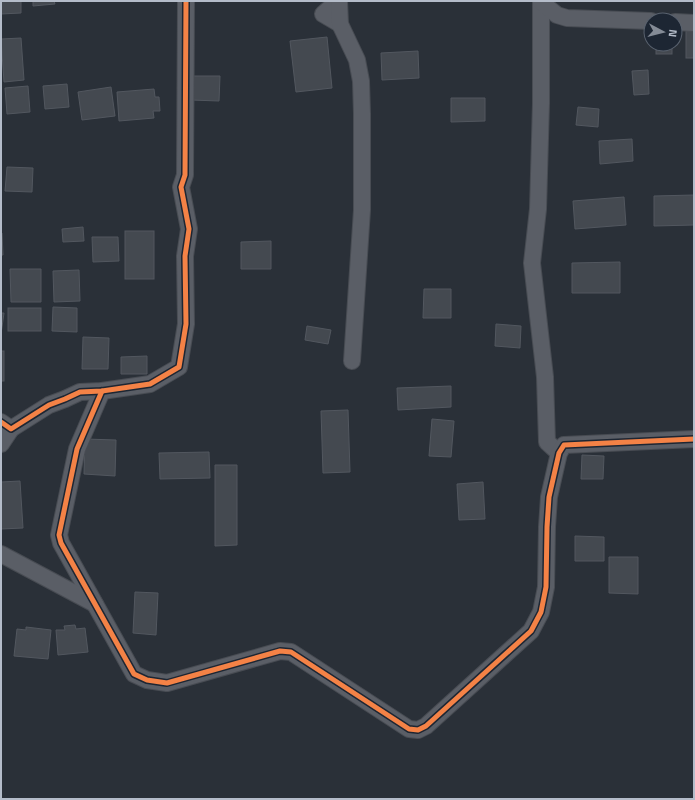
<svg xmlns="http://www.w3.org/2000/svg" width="695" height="800" font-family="'Titillium Web',sans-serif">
	<rect width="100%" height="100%" fill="#2a3038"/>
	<g fill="#444950" stroke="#52575f">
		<polygon points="1,1 21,1 21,13 1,14"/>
		<polygon points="33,1 54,1 55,4 33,6"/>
		<rect x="686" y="31" width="8" height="27"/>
		<polygon points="327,37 332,88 296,92 290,41"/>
		<polygon points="21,38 24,80 4,82 1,39"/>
		<rect x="656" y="44" width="16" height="10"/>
		<polygon points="418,51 419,78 382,80 381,53"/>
		<polygon points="648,70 649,94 634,95 632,71"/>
		<polygon points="191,76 220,76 219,101 191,100"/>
		<polygon points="67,84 69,107 45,109 43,86"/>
		<polygon points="28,86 30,112 7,114 5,88"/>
		<polygon points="111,87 115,116 82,120 78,92"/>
		<polygon points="154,89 155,97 159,97 160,111 153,111 154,118 119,121 117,92"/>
		<polygon points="451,98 485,98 485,121 451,122"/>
		<polygon points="578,107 599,109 598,127 576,125"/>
		<polygon points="632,139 633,161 600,164 599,141"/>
		<polygon points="7,167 33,168 32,192 5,191"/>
		<polygon points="694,195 694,225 654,226 654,196"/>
		<polygon points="624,197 626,225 575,229 573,201"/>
		<polygon points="83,227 84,241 63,242 62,229"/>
		<rect x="125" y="231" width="29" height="48"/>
		<polygon points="1,233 2,233 3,255 1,255"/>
		<polygon points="92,237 118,237 119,261 93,262"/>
		<polygon points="271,241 271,269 241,269 241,242"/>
		<polygon points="620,262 620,293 572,293 572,263"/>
		<polygon points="10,269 41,269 41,302 11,302"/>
		<polygon points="79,270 80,301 54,302 53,271"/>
		<polygon points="424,289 451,289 451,318 423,318"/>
		<polygon points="53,307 77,308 77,332 52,331"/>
		<rect x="8" y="308" width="33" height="23"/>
		<polygon points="1,313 4,313 1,334"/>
		<polygon points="496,324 521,326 520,348 495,346"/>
		<polygon points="307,326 331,330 328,344 305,340"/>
		<polygon points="83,337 109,338 108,369 82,369"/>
		<rect x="1" y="351" width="3" height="30"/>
		<polygon points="147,356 147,374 121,374 121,357"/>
		<polygon points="451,386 451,407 398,410 397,388"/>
		<polygon points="348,410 350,472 323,473 321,411"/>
		<polygon points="432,419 454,421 451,457 429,456"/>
		<polygon points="85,439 116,440 115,476 84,474"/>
		<polygon points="209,452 210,478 160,479 159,453"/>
		<polygon points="582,455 604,456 603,479 581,479"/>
		<polygon points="215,465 237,465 237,545 215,546"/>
		<polygon points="20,481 23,528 1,529 1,482"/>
		<polygon points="483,482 485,519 459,520 457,484"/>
		<polygon points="575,536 604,537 604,561 575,561"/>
		<polygon points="609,557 638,557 638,594 609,593"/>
		<polygon points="135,592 158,593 156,635 133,633"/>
		<polygon points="75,625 76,629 85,628 88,652 58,655 56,630 65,630 64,626"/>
		<polygon points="26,627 51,630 48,659 14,656 17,629 26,630"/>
	</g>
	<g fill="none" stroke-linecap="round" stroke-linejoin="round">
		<g stroke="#484c53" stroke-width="18">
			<g id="minor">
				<polyline points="338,1 323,14 340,24"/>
				<polyline points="339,1 340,24 357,60 361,81 362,114 362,210 352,361"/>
				<polyline points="541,1 541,103 538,209 532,263 545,377 547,442 559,453"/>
				<polyline points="541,2 557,15 567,18 651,21"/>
				<polyline points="675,22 694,23"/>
				<polyline points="102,391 77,449 59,535 61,543 134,674 147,680 167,683 280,651 291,652 409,729 418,730 426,726 531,631 541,612 546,587 547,527 549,497 559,453 564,445 694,439"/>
				<polyline points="1,422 11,429 49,405 65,399 80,392 102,391 150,384 179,367 186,324 185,256 189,229 181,187 185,175 186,1"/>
				<polyline points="1,444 11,429"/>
				<polyline points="1,554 95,604"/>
			</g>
		</g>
		<use href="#minor" stroke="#5a5e66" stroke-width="16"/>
		<g stroke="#1d2633" stroke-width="8">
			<g id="cycleway">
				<polyline points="102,391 77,449 59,535 61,543 134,674 147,680 167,683 280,651 291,652 409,729 418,730 426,726 531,631 541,612 546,587 547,527 549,497 559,453 564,445 694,439"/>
				<polyline points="1,422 11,429 49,405 65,399 80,392 102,391 150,384 179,367 186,324 185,256 189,229 181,187 185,175 186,1"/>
			</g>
		</g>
		<use href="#cycleway" stroke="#f48246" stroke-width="5"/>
	</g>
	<rect width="695" height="800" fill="none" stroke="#b4bcc9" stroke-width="4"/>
	<g transform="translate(663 32) rotate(97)"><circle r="19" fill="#1d2633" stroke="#59626f"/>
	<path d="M0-3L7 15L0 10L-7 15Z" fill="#848b96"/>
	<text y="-6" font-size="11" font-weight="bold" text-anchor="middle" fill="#b4bcc9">N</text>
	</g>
</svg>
